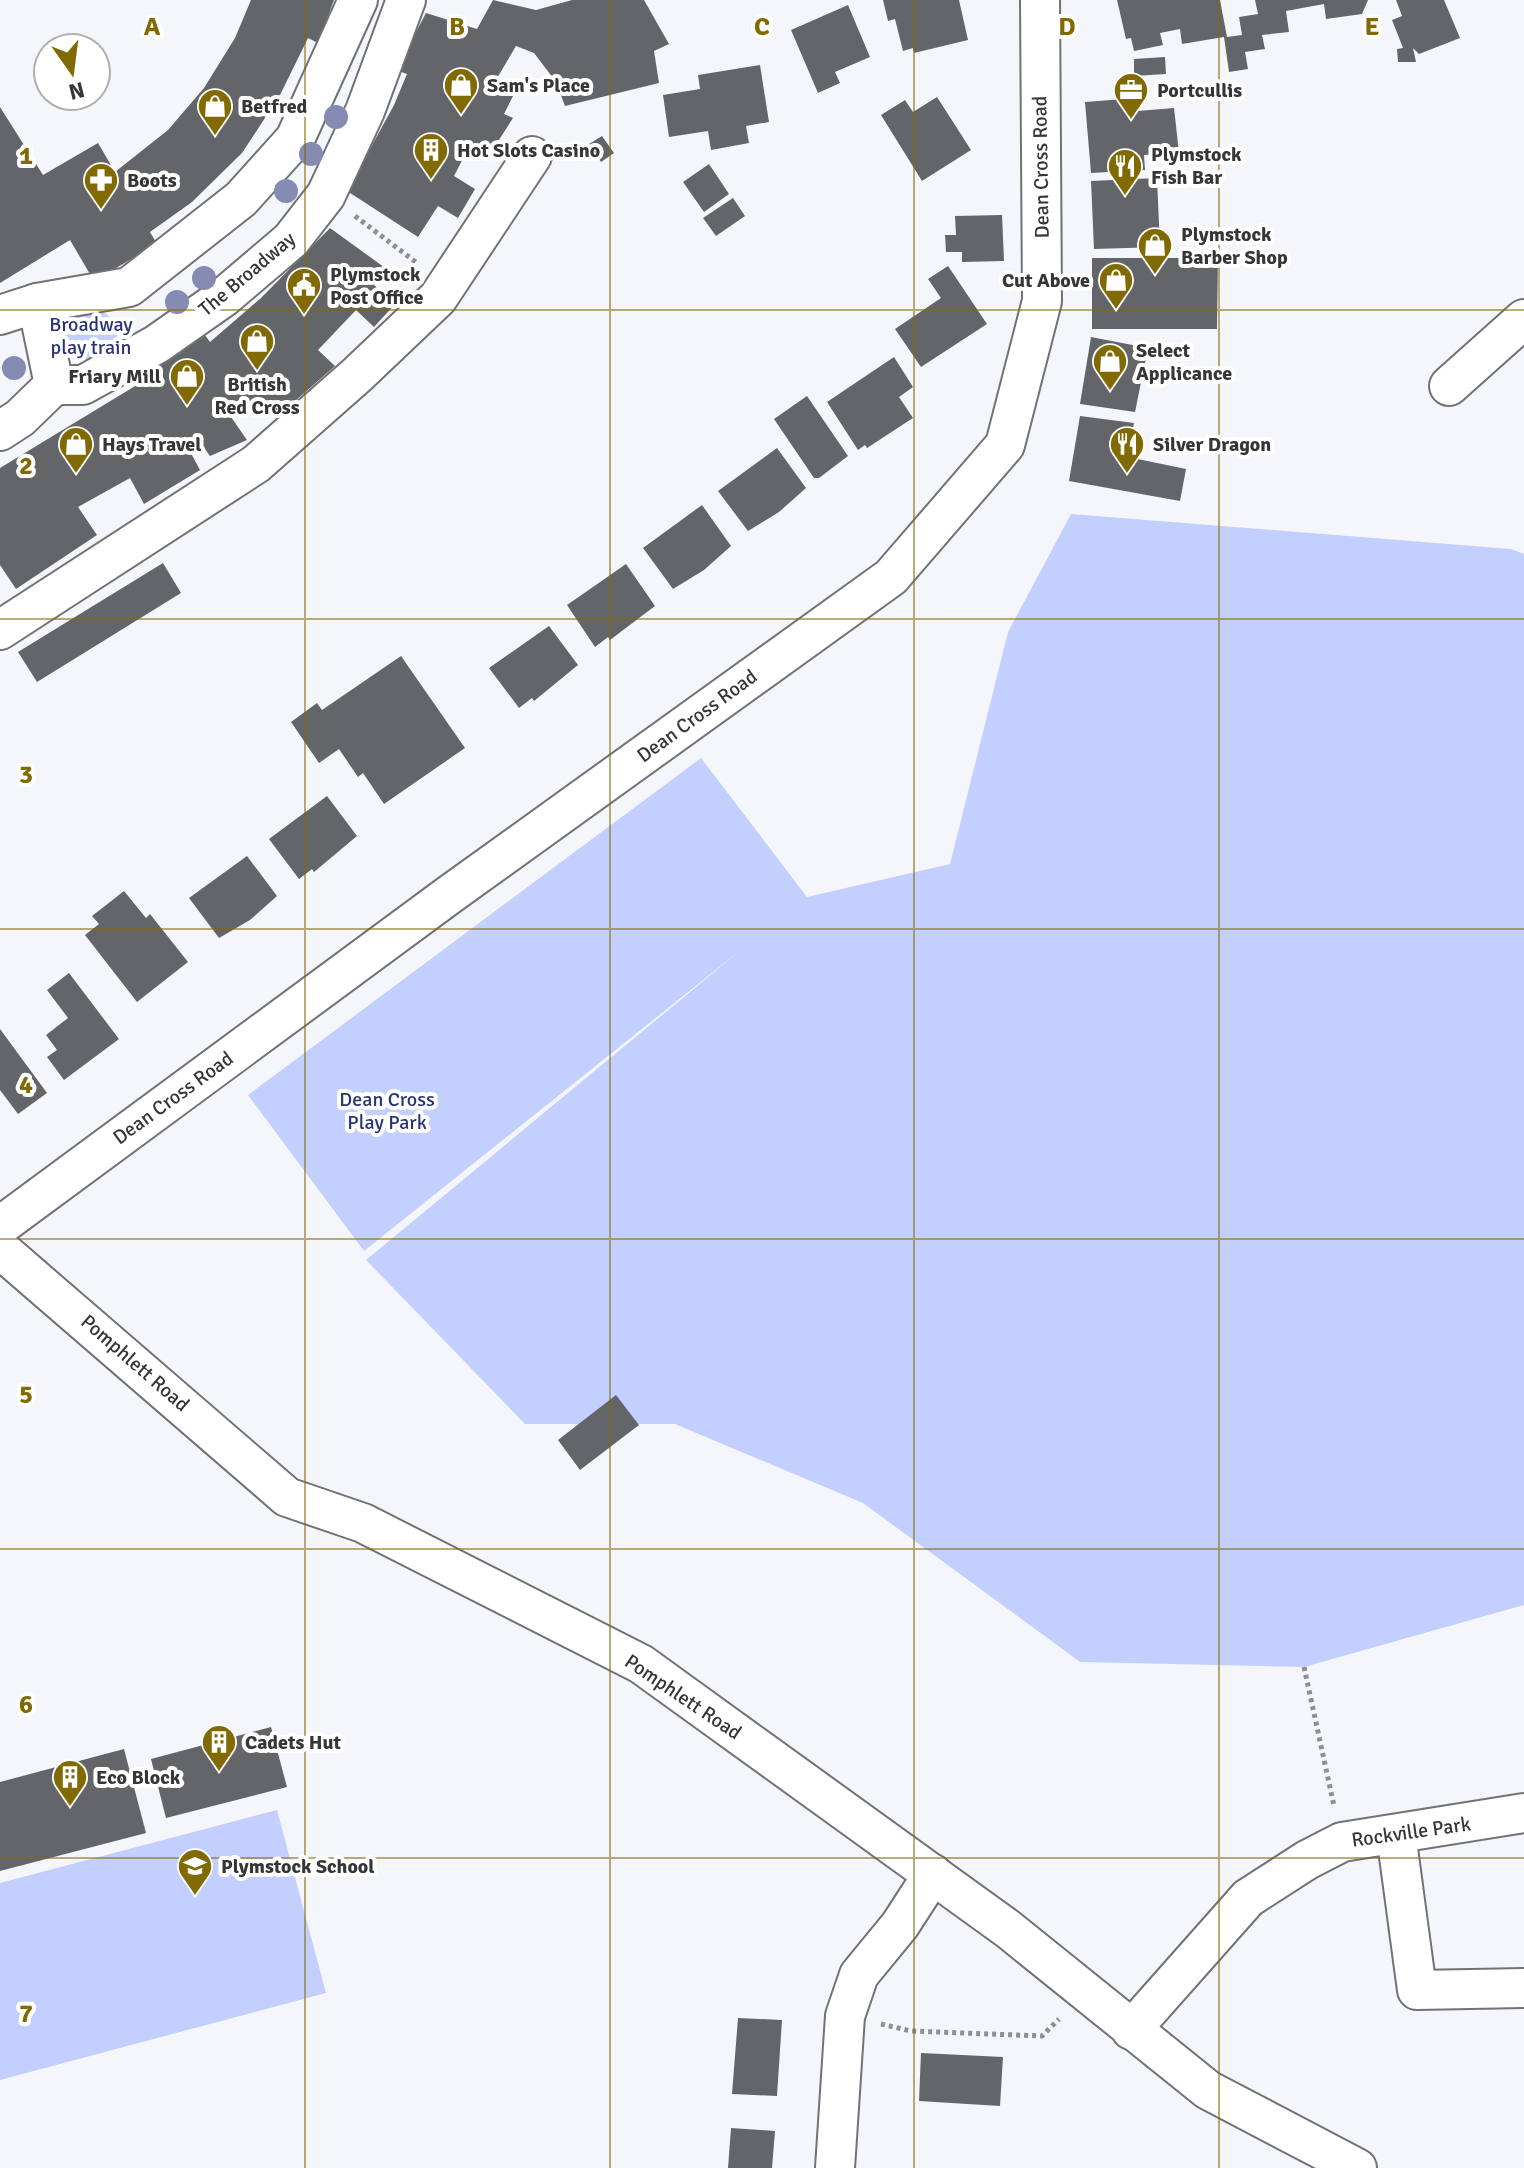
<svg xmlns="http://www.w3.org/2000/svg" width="1524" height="2168" font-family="Signika,sans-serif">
	<rect width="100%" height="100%" fill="#f5f6fb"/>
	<g fill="#c3d0ff">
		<circle cx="91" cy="335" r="26"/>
		<polygon points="1071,514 1511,549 1524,554 1524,1605 1304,1667 1080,1662 863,1503 675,1424 525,1424 366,1260 742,949 364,1251 248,1095 701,758 807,897 950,864 1008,632"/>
		<polygon points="277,1810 326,1993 0,2080 0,1883"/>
	</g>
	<g fill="#646569">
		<polygon points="251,0 334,0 318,43 308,38 280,95 242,153 192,202 150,232 157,244 94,281 70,240 0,283 0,107 43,175 98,143 115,172 168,130 204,88 235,38"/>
		<polygon points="493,0 536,10 572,0 644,0 669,44 654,51 659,83 565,106 556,82 534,53 516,46 493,85 513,96 504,114 513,118 488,157 469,147 454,176 475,189 458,218 438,206 418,237 347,191 394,105 407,74 396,70 426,13 477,29"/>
		<polygon points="883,0 959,0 968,40 914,53 913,48 903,51 895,19 888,21"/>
		<polygon points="1117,0 1220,0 1227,37 1242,35 1239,17 1258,14 1255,0 1368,0 1362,14 1326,19 1324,4 1286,11 1289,32 1262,35 1265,49 1245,52 1248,69 1229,72 1224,37 1182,44 1180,29 1160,33 1163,45 1134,51 1131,38 1126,39"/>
		<polygon points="1396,0 1444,0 1460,38 1419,54 1413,48 1416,62 1398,62 1397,49 1403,48 1392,20 1402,16"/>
		<polygon points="848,5 870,57 835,72 840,83 818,93 791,30"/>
		<polygon points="1165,57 1166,74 1134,76 1134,59"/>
		<polygon points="760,65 769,122 746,126 749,143 711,150 708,131 669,137 663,95 700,89 698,75"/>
		<polygon points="937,97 971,150 922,181 881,115 905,100 913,112"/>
		<polygon points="1137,98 1137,111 1174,108 1179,153 1144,155 1145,170 1091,173 1085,102"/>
		<polygon points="602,136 614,153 601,162 589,144"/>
		<polygon points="709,164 729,194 704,212 683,182"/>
		<polygon points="1157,178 1160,247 1094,249 1091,181"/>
		<polygon points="733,198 745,216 716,236 703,218"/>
		<polygon points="1002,215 1004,261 962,262 962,252 946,252 945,235 956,235 955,216"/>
		<polygon points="330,228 388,270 374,285 396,303 374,327 356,310 318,350 335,366 278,416 264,399 231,417 247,440 210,456 197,438 186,444 200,470 144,504 130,478 78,507 97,535 16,589 0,565 0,468 150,377 143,364 202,331 210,342 261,298"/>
		<polygon points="1092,258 1218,258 1217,329 1092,329"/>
		<polygon points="948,266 987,324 921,367 895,329 941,298 928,279"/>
		<polygon points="1091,337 1148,348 1135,412 1080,404"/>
		<polygon points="894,357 913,387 899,397 913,418 867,448 865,445 858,450 827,402"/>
		<polygon points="807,396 848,456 819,478 814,478 774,419"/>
		<polygon points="1080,416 1134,423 1128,457 1186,469 1180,501 1069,481"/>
		<polygon points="777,448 806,488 779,512 748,531 718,491"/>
		<polygon points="702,505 731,546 704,570 673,589 643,548"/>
		<polygon points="163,563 181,593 37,682 18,652"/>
		<polygon points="626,564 655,606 610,640 608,637 595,647 567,605"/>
		<polygon points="549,626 578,665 534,701 532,698 519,708 489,668"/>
		<polygon points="401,656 465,748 384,804 363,773 358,777 339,749 319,763 291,722 317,703 322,710"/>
		<polygon points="327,796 357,836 314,872 312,869 299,879 269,839"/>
		<polygon points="247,856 277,896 250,920 219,938 189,898"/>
		<polygon points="124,891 146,918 150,914 188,962 137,1002 85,935 99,924 92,916"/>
		<polygon points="69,973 119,1039 64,1080 47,1057 57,1050 46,1035 68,1018 47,990"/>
		<polygon points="0,1029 47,1093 18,1114 0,1090"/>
		<polygon points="616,1395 639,1425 580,1470 558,1440"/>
		<polygon points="271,1727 287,1787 166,1818 151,1759"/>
		<polygon points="124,1749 146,1833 0,1871 0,1782"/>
		<polygon points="738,2018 782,2020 777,2096 732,2094"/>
		<polygon points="921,2053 1003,2057 1000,2106 919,2101"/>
		<polygon points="731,2128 775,2131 772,2168 728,2168"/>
	</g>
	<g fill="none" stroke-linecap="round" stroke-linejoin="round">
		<g stroke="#717276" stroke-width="42">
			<g id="minor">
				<polyline points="0,315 37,303"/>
				<polyline points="54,385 83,385 157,344 224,297 291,240 326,195 365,111 406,0"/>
				<polyline points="1449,386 1524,319"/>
				<polyline points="0,431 20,418 54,385 37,303 129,287 241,199 295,139 358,0"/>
				<polyline points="0,630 256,464 357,375 438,298 532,156"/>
				<polyline points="0,1226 449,895 891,577 1005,445 1042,301 1040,0"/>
				<polyline points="0,1249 287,1497 363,1523 641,1664 1008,1929 1208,2090 1357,2168"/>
				<polyline points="1396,1834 1417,1990 1524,1988"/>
				<polyline points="1131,2030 1248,1898 1307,1860 1342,1842 1524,1813"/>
				<polyline points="835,2168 845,2016 859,1975 900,1925 933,1874"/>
			</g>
		</g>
		<g stroke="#8e8f92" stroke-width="5" stroke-dasharray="4 4" stroke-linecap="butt">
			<polyline points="355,216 417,263"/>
			<polyline points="1304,1667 1334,1806"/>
			<polyline points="881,2024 911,2031 1042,2036 1059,2019"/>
		</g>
		<use href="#minor" stroke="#fff" stroke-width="38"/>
	</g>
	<g fill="#858bb2">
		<circle cx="336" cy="117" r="12"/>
		<circle cx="311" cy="154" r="12"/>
		<circle cx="286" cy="191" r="12"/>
		<circle cx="204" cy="278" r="12"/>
		<circle cx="177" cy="302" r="12"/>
		<circle cx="14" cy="368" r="12"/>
	</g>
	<path fill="none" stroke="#826a03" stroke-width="2" stroke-opacity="0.55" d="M305,0V2168M610,0V2168M914,0V2168M1219,0V2168M0,310H1524M0,619H1524M0,929H1524M0,1239H1524M0,1549H1524M0,1858H1524"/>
	<defs>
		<g id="shop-pin" transform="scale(1.8)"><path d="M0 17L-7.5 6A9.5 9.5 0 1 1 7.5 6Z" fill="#826a03" stroke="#fff"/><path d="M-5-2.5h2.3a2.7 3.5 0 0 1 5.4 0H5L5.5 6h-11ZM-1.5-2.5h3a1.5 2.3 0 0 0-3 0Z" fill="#fff"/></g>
		<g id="office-pin" transform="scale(1.8)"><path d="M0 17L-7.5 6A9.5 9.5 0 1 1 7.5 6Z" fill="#826a03" stroke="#fff"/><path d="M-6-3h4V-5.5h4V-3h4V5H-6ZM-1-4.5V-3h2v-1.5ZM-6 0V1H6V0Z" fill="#fff"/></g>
		<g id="building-pin" transform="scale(1.8)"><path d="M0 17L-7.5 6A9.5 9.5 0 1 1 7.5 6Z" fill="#826a03" stroke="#fff"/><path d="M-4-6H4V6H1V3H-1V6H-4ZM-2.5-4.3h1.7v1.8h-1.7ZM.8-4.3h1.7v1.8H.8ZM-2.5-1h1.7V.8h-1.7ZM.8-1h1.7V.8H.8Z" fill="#fff"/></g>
		<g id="restaurant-pin" transform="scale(1.8)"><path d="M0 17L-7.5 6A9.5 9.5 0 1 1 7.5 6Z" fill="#826a03" stroke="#fff"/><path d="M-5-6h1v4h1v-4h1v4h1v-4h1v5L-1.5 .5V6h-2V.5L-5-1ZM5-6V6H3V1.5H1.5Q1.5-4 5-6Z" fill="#fff"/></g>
		<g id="pharmacy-pin" transform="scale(1.8)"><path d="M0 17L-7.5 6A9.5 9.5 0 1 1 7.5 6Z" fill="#826a03" stroke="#fff"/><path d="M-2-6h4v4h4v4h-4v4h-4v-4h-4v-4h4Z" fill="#fff"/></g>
		<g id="civic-pin" transform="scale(1.8)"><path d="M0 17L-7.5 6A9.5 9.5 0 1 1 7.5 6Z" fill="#826a03" stroke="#fff"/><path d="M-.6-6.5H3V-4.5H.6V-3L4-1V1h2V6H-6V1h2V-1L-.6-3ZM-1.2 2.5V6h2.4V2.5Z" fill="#fff"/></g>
		<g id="school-pin" transform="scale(1.8)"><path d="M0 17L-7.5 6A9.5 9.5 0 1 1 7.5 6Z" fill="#826a03" stroke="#fff"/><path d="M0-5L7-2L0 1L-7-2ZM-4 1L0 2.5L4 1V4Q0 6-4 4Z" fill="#fff"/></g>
	</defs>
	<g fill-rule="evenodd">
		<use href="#shop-pin" x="461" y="85"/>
		<use href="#office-pin" x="1131" y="90"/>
		<use href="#shop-pin" x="215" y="106"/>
		<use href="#building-pin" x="431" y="150"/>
		<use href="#restaurant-pin" x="1125" y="166"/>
		<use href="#pharmacy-pin" x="101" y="180"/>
		<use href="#shop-pin" x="1155" y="245"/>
		<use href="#shop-pin" x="1116" y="280"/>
		<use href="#civic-pin" x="304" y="285"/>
		<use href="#shop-pin" x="257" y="341"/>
		<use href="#shop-pin" x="1110" y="361"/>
		<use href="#shop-pin" x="187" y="376"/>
		<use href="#shop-pin" x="76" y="444"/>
		<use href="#restaurant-pin" x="1127" y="444"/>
		<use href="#building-pin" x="219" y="1742"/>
		<use href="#building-pin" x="70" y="1777"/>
		<use href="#school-pin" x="195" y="1866"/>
	</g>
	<g text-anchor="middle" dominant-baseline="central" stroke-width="8" stroke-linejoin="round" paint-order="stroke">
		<g font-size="20" font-weight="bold" fill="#363638" stroke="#fff" text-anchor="start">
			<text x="487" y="85">Sam's Place</text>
			<text x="1157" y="90">Portcullis</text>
			<text x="241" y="106">Betfred</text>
			<text x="457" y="150">Hot Slots Casino</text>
			<text x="1151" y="154">Plymstock<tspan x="1151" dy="23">Fish Bar</tspan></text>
			<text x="127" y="180">Boots</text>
			<text x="1181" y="234">Plymstock<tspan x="1181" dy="23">Barber Shop</tspan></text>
			<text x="330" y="274">Plymstock<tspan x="330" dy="23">Post Office</tspan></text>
			<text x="1090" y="280" text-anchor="end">Cut Above</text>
			<text x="1136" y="350">Select<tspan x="1136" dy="23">Applicance</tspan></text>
			<text x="161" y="376" text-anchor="end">Friary Mill</text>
			<text x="257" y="384" text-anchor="middle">British<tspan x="257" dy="23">Red Cross</tspan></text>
			<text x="102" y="444">Hays Travel</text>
			<text x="1153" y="444">Silver Dragon</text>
			<text x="245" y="1742">Cadets Hut</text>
			<text x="96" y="1777">Eco Block</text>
			<text x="221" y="1866">Plymstock School</text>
		</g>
		<g font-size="20" fill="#363638" stroke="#fff">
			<text transform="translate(1041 167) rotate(-91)">Dean Cross Road</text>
			<text transform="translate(247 274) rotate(-40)">The Broadway</text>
			<text transform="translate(697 716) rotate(-36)">Dean Cross Road</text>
			<text transform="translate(173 1098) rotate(-36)">Dean Cross Road</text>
			<text transform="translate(135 1363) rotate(41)">Pomphlett Road</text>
			<text transform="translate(683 1697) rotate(34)">Pomphlett Road</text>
			<text transform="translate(1411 1832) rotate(-8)">Rockville Park</text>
		</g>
		<g font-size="20" fill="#293376" stroke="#fff">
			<text x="91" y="324">Broadway<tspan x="91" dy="23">play train</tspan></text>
			<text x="387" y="1099">Dean Cross<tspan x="387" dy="23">Play Park</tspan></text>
		</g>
	</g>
	<g font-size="26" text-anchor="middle" font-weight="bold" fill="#826a03" stroke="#fff" stroke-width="8" stroke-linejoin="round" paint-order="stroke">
		<text x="152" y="35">A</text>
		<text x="457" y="35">B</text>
		<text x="762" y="35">C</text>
		<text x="1067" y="35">D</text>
		<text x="1372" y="35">E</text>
		<text x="26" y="164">1</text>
		<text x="26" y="474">2</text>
		<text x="26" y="783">3</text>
		<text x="26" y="1093">4</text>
		<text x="26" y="1403">5</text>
		<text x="26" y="1713">6</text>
		<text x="26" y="2022">7</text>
	</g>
	<g transform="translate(72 72) rotate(166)"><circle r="38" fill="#ffffff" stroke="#afafaf" stroke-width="2"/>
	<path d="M0-6L14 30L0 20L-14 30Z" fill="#826a03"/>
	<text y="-12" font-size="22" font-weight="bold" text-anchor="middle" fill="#363638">N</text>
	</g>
</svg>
